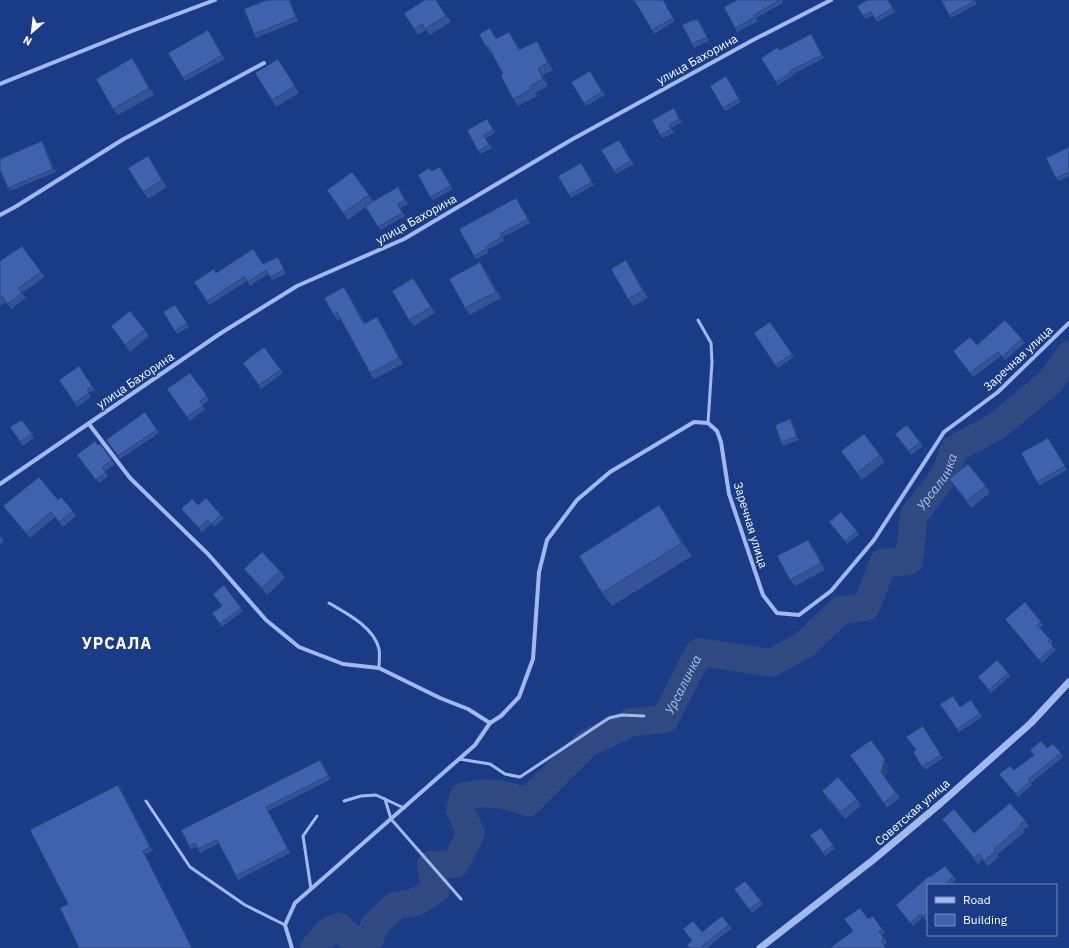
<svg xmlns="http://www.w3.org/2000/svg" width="1069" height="948" font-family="'IBM Plex Sans',sans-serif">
	<rect width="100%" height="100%" fill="#1a3b85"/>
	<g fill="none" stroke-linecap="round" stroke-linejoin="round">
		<path stroke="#304980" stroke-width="28" id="s1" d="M314,948L329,931L339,927C351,939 354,942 371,937L374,926L395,906L416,902L436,890L431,865L455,864L471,833L460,810L464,796L486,793L504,795L528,802L587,743L632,722L665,719L699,652L771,663L804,645L841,610L866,607L883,563L909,561L914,515L946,473L954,449L997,426L1050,382L1069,355"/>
		<g stroke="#a1b9ec" stroke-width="3">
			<polyline points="698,320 711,343 712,362 708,423"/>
			<path d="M329,603C346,613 374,627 379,649C380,654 379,662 379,668"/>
			<polyline points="459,759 490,764 505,774 520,777 609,718 622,715 644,716"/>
			<polyline points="385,799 391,819 461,899"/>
			<polyline points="146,801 190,867 245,905 285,925"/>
			<polyline points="344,801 361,796 376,795 404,808"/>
			<polyline points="311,889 303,836 317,816"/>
		</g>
		<g stroke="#a1b9ec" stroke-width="4">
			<polyline points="0,84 132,31 215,0"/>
			<polyline points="0,215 15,207 122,140 264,63"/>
			<polyline points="89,424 130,478 208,554 266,620 299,647 343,664 379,668 440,698 468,709 490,723 475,745 295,903 285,925 292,948"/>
			<polyline points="0,484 221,333 297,286 404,239 571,140 753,40 831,0"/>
			<polyline points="490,723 501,716 519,697 533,659 539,572 547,540 577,500 610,472 694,422 708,423 717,431 721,442 729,494 763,595 777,613 799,615 831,591 874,540 944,432 998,392 1069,323"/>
		</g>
		<polyline stroke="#a1b9ec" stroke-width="7" points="760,948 873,860 941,803 1031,723 1069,682"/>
	</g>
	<g fill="#355495">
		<polygon points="267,0 290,0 298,21 256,38 254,34"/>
		<polygon points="436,0 451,22 430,35 426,30 418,35 414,29"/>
		<polygon points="663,0 675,21 654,34 652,30"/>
		<polygon points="737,0 782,0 783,3 756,18 758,21 737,32 735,28"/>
		<polygon points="888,0 895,12 877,22 873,15 866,19 863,16"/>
		<polygon points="975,0 977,4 951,18 949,15"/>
		<polygon points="700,23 709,41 694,48 692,44"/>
		<polygon points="208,30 225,59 185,81 183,78"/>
		<polygon points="509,32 514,39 520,49 541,47 553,70 543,75 548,86 535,93 537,96 518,106 513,99 503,74 492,53 491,53 486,47 495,35 497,39"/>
		<polygon points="811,34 824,58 792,75 793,76 778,85 761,58 780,50"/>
		<polygon points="278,59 299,93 276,107 272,100"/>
		<polygon points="137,65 154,95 118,115 113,109"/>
		<polygon points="590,71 605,95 586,106 584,103"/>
		<polygon points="729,80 741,102 725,111 723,108"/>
		<polygon points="676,112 682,122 671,128 674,133 663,138 660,135"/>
		<polygon points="490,123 495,133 486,138 492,148 480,154 467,130"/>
		<polygon points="619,140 634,164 616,174 614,171"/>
		<polygon points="44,144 56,172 10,191 8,188"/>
		<polygon points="1069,147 1069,176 1059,181 1056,178"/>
		<polygon points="148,156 167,187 148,199 143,192"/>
		<polygon points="583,166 594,185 571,198 569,195"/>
		<polygon points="442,170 453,189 433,200 430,197 432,171"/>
		<polygon points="352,172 373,201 398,187 408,204 400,208 405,216 380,230 366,207 348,220 327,190"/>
		<polygon points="516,198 530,223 503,237 504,241 487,250 488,253 476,259 474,256"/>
		<polygon points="22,246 45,277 22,293 26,298 11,309 6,302 0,306 0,261"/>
		<polygon points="626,260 631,267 648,298 633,306 628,299"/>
		<polygon points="280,261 286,274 272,280 268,274 250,286 247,281 209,305 194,282 216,273 263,264"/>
		<polygon points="480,262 485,269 501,298 470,315 465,308"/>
		<polygon points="418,285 435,313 414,326 409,320"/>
		<polygon points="348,293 365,323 377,317 381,323 403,364 374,379 370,373 341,319 337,320 333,314"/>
		<polygon points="175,305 189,327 177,334 175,331"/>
		<polygon points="770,322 794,357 778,368 754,333"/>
		<polygon points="111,326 145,330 149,336 130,352"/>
		<polygon points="1022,339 1025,343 1005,360 1001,356 973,377 955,354 977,345"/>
		<polygon points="264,347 283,373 261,389 243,363"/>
		<polygon points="79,366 95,390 89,393 91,397 77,407 59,380"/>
		<polygon points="190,373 209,400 202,405 205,409 190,421 167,389"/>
		<polygon points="145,412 159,433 120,459 106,440"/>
		<polygon points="790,419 793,422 799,440 783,446 781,442"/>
		<polygon points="22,420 34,438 23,446 10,427"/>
		<polygon points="864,434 885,462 862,480 841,451"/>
		<polygon points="898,438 920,442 923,446 911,455"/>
		<polygon points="1048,438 1067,470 1040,485 1037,482"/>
		<polygon points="100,444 115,464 105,471 108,476 99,483 77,455"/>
		<polygon points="949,479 986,486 990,493 971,508"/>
		<polygon points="198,505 221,515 224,518 214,527 211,524 202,532 181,509"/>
		<polygon points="659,505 668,518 692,556 612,606 602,593"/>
		<polygon points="3,506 73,511 76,516 63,527 55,517 30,538 7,512"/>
		<polygon points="829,522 857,531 859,535 847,544"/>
		<polygon points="0,536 4,542 0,544"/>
		<polygon points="813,546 825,570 795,586 790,580"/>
		<polygon points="244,569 280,571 285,578 267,595 249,575"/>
		<polygon points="224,585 243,611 222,627 212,613 222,606"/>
		<polygon points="1005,619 1041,622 1043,625 1040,628 1050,639 1053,642 1051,644 1056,650 1042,663"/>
		<polygon points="1008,673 1010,676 991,693 978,677"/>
		<polygon points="971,700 982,717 959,732 940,704 960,707"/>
		<polygon points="923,726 943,758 925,770 913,752 916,750"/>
		<polygon points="1047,748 1061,753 1063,757 1031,783 1032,785 1018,797 999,774 1014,770"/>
		<polygon points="850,755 888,765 885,778 900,798 887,808"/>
		<polygon points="320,760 331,779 268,811 290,853 238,880 219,843 200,853 196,847 191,850 189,846"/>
		<polygon points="118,785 120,788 153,851 145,854 68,904"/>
		<polygon points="822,791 857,799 861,806 845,819 827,798"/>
		<polygon points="942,819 974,833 1025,820 1029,826 1023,830 1025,832 997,855 999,857 988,866 982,860 978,864"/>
		<polygon points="821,828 835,849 825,856 810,835"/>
		<polygon points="930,877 954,877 956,880 950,885 928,885 928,919 926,920 923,917 913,926 896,905"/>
		<polygon points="745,881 763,904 752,913 734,889"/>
		<polygon points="873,916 885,933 882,935 887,943 884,945 853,931"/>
		<polygon points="729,925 732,928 707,948 690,948 687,945 702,932"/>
	</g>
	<g fill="#2b4579">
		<polygon points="289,0 290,0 298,21 296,17"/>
		<polygon points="509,32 514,39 524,57 519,50"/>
		<polygon points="811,34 814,38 824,58 822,55"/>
		<polygon points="537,41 541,47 553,70 548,63"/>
		<polygon points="132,58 137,65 154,95 149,88"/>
		<polygon points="538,68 543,75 548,86 543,79"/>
		<polygon points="42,141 44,144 56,172 53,169"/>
		<polygon points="148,156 153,163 167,187 162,180"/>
		<polygon points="626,260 631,267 648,298 643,291"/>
		<polygon points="480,262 485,269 501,298 496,292"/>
		<polygon points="413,278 418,285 435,313 431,307"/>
		<polygon points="344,287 348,293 368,330 364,324"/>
		<polygon points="377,317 381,323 403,364 399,358"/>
		<polygon points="790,419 793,422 799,440 797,437"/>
		<polygon points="659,505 668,518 692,556 682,543"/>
		<polygon points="808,540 813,546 825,570 821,563"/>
		<polygon points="871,740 888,765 885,778 881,772"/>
		<polygon points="320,760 323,763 331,779 328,776"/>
		<polygon points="118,785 120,788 153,851 150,847"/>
		<polygon points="143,851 145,854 192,948"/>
	</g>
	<g fill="#3e62ad" stroke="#2b4579">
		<polygon points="267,0 289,0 296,17 254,34 244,9"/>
		<polygon points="425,0 436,0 446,16 425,29 422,24 414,29 404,13"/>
		<polygon points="634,0 663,0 673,18 652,30"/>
		<polygon points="737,0 780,0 754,15 755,17 735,28 724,7"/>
		<polygon points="867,0 888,0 893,8 875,19 871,12 863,16 857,6"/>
		<polygon points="941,0 974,0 975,1 949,15"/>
		<polygon points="693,20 698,20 707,37 692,44 682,25"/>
		<polygon points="490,28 496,39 509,32 519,50 537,41 548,63 538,68 543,79 530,86 532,89 513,99 501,76 503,74 488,46 486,47 479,34"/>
		<polygon points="208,30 222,55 183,78 168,53"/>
		<polygon points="811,34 822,55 790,71 791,73 776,82 761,58 778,47 780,50"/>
		<polygon points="132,58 149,88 113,109 96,79"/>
		<polygon points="278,59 295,86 272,100 255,73"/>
		<polygon points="590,71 602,92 584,103 571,82"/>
		<polygon points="726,76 739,99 723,108 710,86"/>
		<polygon points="674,108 679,119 669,125 671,129 660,135 652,120"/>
		<polygon points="487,119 493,130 484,135 489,145 478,151 467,130"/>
		<polygon points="619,140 631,161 614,171 601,150"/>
		<polygon points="42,141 53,169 8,188 0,170 0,159"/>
		<polygon points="1069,147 1069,172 1056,178 1046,158"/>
		<polygon points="148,156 162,180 143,192 128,168"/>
		<polygon points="581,163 592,182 569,195 558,176"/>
		<polygon points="440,167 451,186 430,197 418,175 429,168 432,171"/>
		<polygon points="352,172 369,195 343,213 327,190"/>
		<polygon points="398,187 405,200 398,204 402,213 378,227 365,206"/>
		<polygon points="516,198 528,219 500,234 502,237 485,247 486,249 474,256 459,229"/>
		<polygon points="22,246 41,272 19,288 22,293 7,304 2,296 0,298 0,261"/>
		<polygon points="253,249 263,264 278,257 284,270 270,277 266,270 248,282 244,277 207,301 194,282 214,269 216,273"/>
		<polygon points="626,260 643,291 628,299 611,269"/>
		<polygon points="480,262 496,292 465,308 449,279"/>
		<polygon points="413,278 431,307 409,320 392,291"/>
		<polygon points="344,287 364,324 377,317 399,358 370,373 337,312 333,314 324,298"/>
		<polygon points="175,305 187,323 175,331 163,312"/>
		<polygon points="130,311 145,330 125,345 111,326"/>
		<polygon points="1005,320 1022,339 1002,357 998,352 970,373 953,351 970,337 977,345"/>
		<polygon points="770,322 792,354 775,365 754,333"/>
		<polygon points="264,347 281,370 259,385 243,363"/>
		<polygon points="79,366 92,386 87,390 89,393 75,403 59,380"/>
		<polygon points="190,373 207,396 200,401 203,406 187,417 167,389"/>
		<polygon points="145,412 157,430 118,456 106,440"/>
		<polygon points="790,419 797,437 781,442 775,425"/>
		<polygon points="22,420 32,434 20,442 10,427"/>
		<polygon points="907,425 920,442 909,451 895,434"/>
		<polygon points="864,434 880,455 857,473 841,451"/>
		<polygon points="1048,438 1065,466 1037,482 1021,453"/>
		<polygon points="95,441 98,445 100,444 112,460 102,468 106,472 96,480 77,455"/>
		<polygon points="968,464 986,486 967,501 949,479"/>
		<polygon points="39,477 58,500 61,497 73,511 59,522 51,512 26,533 3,506"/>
		<polygon points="206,498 221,515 211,524 208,520 199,528 181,509 192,499 198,505"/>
		<polygon points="659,505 682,543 602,593 579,556"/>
		<polygon points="841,512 857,531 845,541 829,522"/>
		<polygon points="808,540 821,563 790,580 777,556"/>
		<polygon points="262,552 280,571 262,588 244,569"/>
		<polygon points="224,585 241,608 220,624 212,613 222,606 213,594"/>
		<polygon points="1025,602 1041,622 1037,625 1050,639 1048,641 1053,647 1039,660 1005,619"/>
		<polygon points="997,660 1008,673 989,690 978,677"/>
		<polygon points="953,696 960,707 971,700 980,714 957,729 940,704"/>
		<polygon points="923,726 941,755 922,767 913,752 916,750 906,737"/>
		<polygon points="871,740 885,759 881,772 896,793 884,803 850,755"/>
		<polygon points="1041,741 1047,748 1053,744 1061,753 1028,780 1030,782 1016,794 999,774 1010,766 1014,770 1034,755 1030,750"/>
		<polygon points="320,760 328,776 266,807 288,849 236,876 217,840 198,849 195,843 189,846 181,830"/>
		<polygon points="838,777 857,799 841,812 822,791"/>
		<polygon points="118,785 150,847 143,851 192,948 79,948 60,908 68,904 30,830"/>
		<polygon points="1010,803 1025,820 1020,824 1021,826 994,849 995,852 984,861 979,854 974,858 942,819 954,809 974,833"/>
		<polygon points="821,828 833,845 823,853 810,835"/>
		<polygon points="945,866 954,877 945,884 946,885 928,885 928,913 923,917 921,914 910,923 896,905 929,876 930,877"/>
		<polygon points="745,881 761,901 749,909 734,889"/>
		<polygon points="860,908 868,919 873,916 882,929 879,931 884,939 881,941 886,948 830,948 853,931 844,919"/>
		<polygon points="722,916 729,925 700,948 690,948 687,945 692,941 683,929 693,921 702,932"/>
	</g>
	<g text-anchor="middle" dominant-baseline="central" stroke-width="3.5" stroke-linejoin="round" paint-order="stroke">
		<g font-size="12" fill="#fff" stroke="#1a3b85">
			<text transform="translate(697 59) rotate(-29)">улица Бахорина</text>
			<text transform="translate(416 219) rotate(-29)">улица Бахорина</text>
			<text transform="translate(1018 358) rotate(-43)">Заречная улица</text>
			<text transform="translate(135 380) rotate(-34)">улица Бахорина</text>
			<text transform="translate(751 525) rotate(73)">Заречная улица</text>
			<text transform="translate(912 812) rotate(-41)">Советская улица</text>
		</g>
		<g font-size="13" font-style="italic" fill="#acc4f3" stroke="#1a3b85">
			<text stroke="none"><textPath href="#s1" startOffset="933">Урсалинка</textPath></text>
			<text stroke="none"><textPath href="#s1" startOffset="550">Урсалинка</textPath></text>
		</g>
		<g font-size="16" font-weight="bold" letter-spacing="1" fill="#fff" stroke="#1a3b85">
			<text x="117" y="643">УРСАЛА</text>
		</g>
	</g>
	<rect x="927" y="884" width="130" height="52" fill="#1a3b85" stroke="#7689b6"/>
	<rect x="935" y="897" width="20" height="6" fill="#a1b9ec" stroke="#7689b6"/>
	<text x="963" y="904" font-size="12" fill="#ffffff">Road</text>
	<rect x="935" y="914" width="20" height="12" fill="#3e62ad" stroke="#7689b6"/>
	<text x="963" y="924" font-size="12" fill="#ffffff">Building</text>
	<g transform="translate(32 32) rotate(208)" stroke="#1a3b85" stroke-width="3" paint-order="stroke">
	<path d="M0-3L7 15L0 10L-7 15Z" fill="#ffffff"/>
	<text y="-6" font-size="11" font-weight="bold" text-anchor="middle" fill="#ffffff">N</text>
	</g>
</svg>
